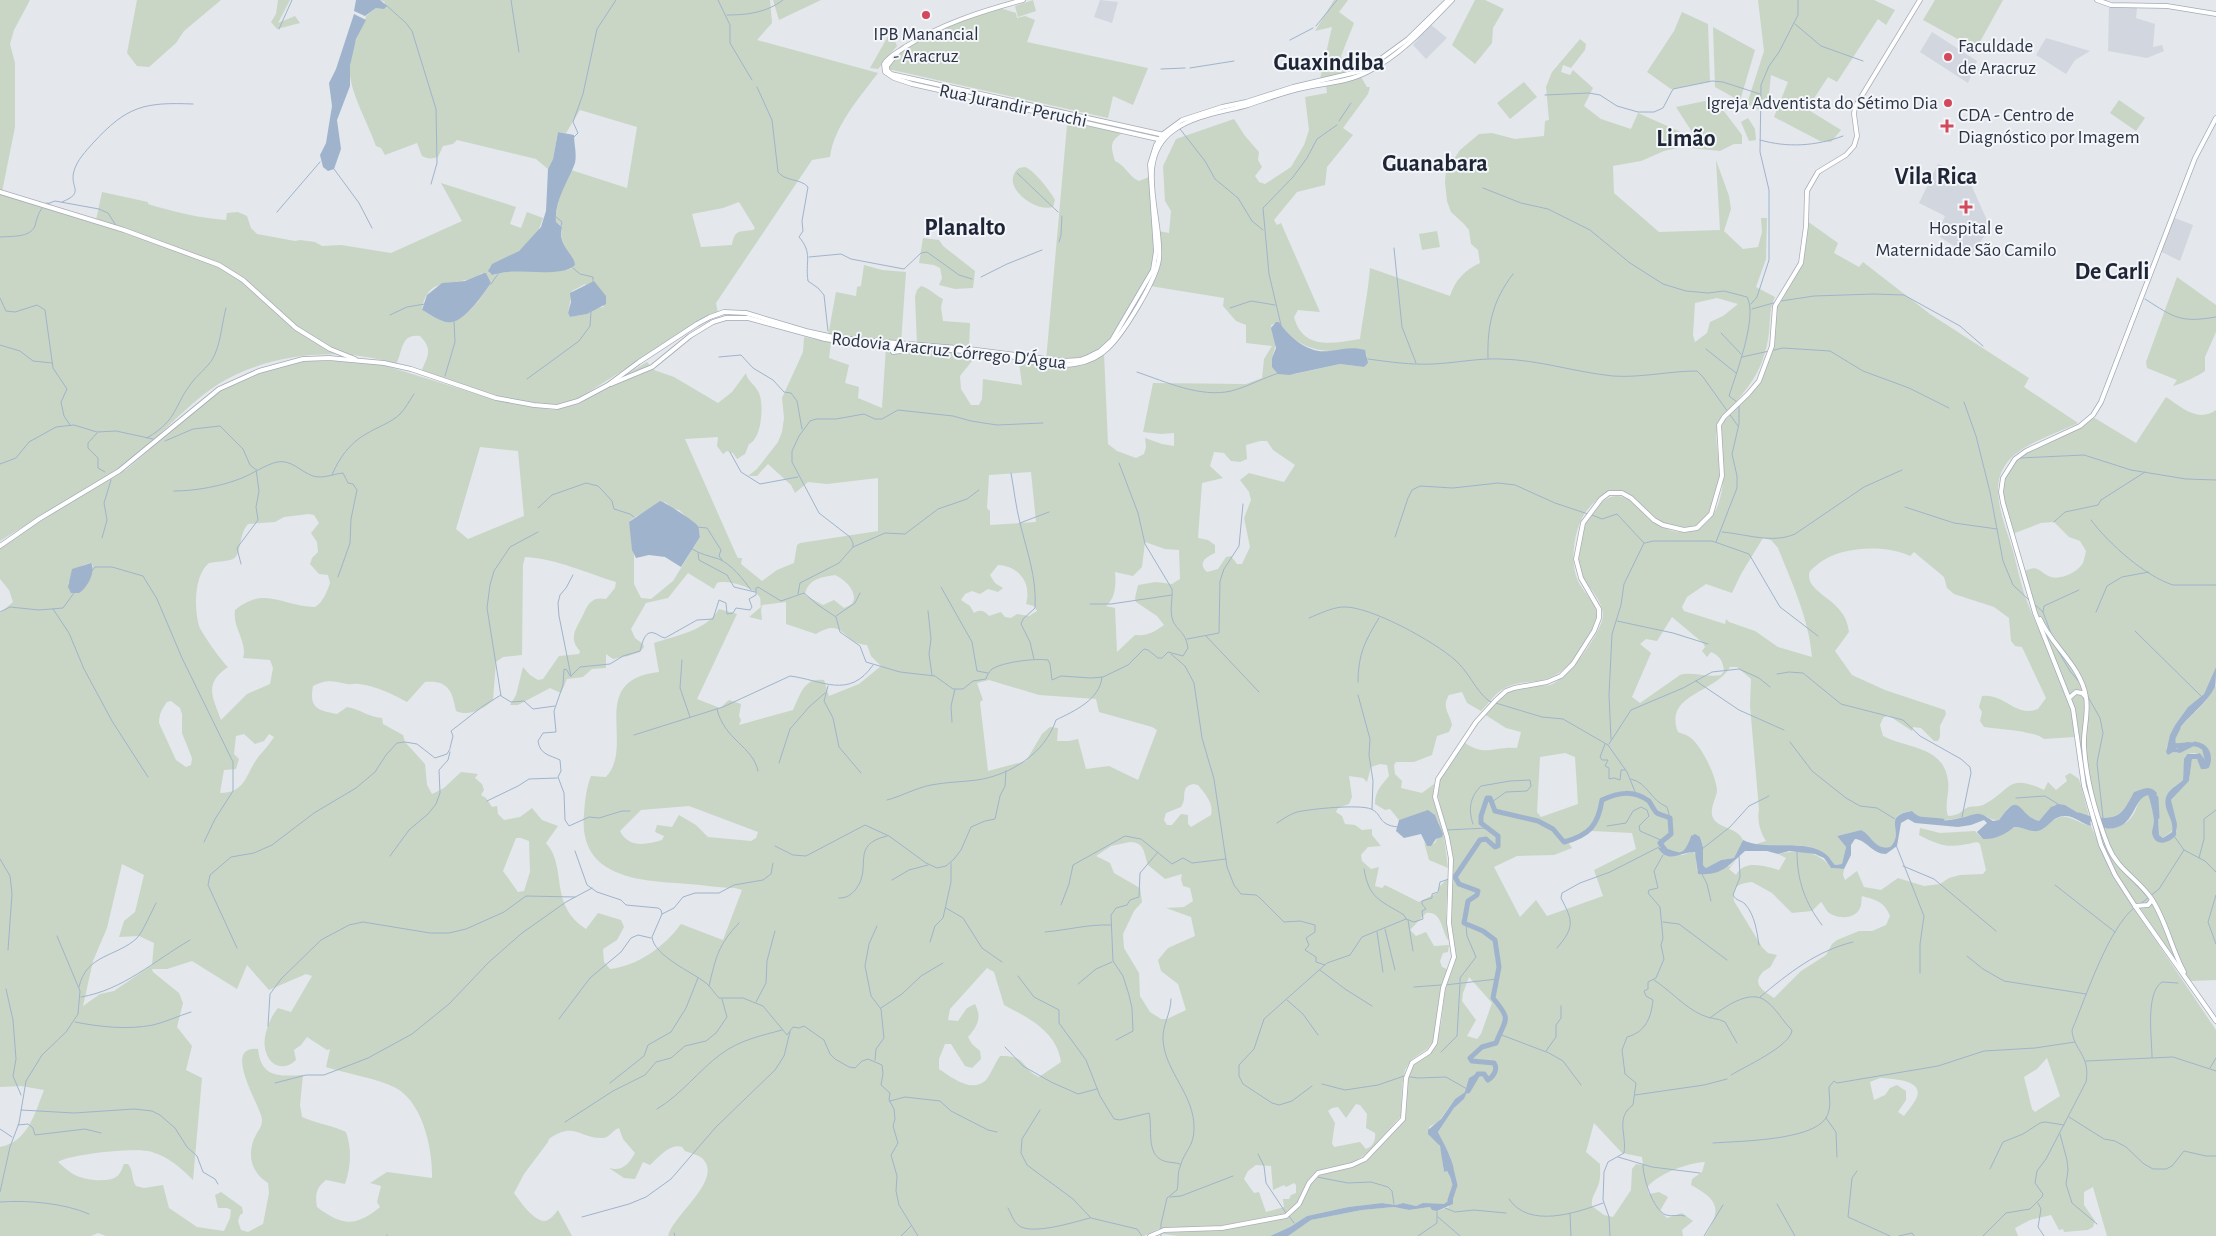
<svg xmlns="http://www.w3.org/2000/svg" width="2216" height="1236" font-family="'Alegreya Sans',sans-serif">
	<rect width="100%" height="100%" fill="#e4e7ec"/>
	<g fill="#d2d6de">
		<polygon points="1100,0 1118,2 1112,23 1094,17"/>
		<polygon points="2109,7 2137,8 2136,18 2155,24 2153,47 2162,45 2164,51 2147,58 2108,51"/>
		<polygon points="1430,24 1447,38 1426,59 1413,45"/>
		<polygon points="1932,32 1977,61 1968,83 1920,52"/>
		<polygon points="2046,38 2090,51 2075,60 2066,74 2036,55"/>
		<polygon points="1938,164 1960,174 1969,180 1990,227 1971,257 1937,235 1945,216 1919,203"/>
		<polygon points="2172,217 2193,225 2180,261 2160,251"/>
	</g>
	<g fill="#c9d6c5" fill-rule="evenodd">
		<path d="M0,0H30L14,30L10,44L15,63V127L2,192L40,204L48,202L53,207L96,220L102,192L148,202V204C174,212 199,218 226,220L227,213L238,212L247,216L251,228L257,234L295,241L300,240L315,242L322,246L341,245L391,253L462,221L441,183L516,207L510,224L521,228L527,212L543,218L538,232L519,251L490,267L489,273L493,275L510,271H553L571,269C568,257 559,239 562,226L556,222C555,205 564,185 571,170L627,188L637,127L580,110L566,133L558,132L553,159L548,169L536,159L457,140L453,144L443,146L438,157C431,159 428,159 422,156L417,143L385,155L381,148L376,146C369,125 347,87 350,67C351,56 354,42 359,33C362,26 365,22 366,16L376,8H381L385,2L380,0H770L772,23L757,40L878,73C860,97 834,126 830,157L812,160L716,303L718,313L706,318L576,400C570,401 564,404 558,405C527,410 453,381 421,372C428,356 433,349 420,336C400,333 403,352 396,364C341,346 267,353 217,385C182,408 156,442 122,466C84,494 40,515 0,541ZM739,202L755,228L753,230C739,232 735,229 732,245L701,247L692,214L723,208ZM482,273L487,276L491,283C481,297 464,326 444,321C436,319 429,314 422,310C428,271 459,290 482,273ZM585,284L604,307L596,308L587,314L570,317L568,313L572,291Z"/>
		<polygon points="137,0 221,0 184,31 176,43 149,67 137,66 127,53"/>
		<polygon points="278,0 290,0 278,23 295,16 300,23 277,29 271,22 276,14"/>
		<polygon points="773,0 821,0 779,20"/>
		<polygon points="1033,0 1036,11 1018,17 1015,6"/>
		<polygon points="1334,0 1348,0 1339,12 1354,23 1341,56 1348,73 1320,79 1332,27 1315,31"/>
		<polygon points="1475,0 1485,0 1504,9 1493,28 1492,43 1475,64 1452,45"/>
		<polygon points="1758,0 1874,0 1895,10 1886,25 1878,19 1837,82 1828,77 1807,109 1841,130 1831,142 1820,141 1774,117 1788,82 1771,75 1768,102 1763,102 1760,110 1747,104 1764,51"/>
		<polygon points="1935,0 2003,0 1976,49 1923,20"/>
		<polygon points="1000,8 1016,13 1017,18 1025,16 1035,20 1027,42 1148,68 1133,105 1113,96 1108,118 888,69 887,62 900,51 939,27"/>
		<polygon points="1682,12 1708,24 1710,82 1671,89 1647,72 1674,31"/>
		<polygon points="1713,27 1755,50 1740,101 1715,87"/>
		<polygon points="891,31 897,46 878,69 870,68"/>
		<path d="M1580,39L1586,44L1585,50L1571,68L1563,65L1561,72L1570,75L1573,70L1593,88L1584,106L1601,119L1631,129L1638,113L1692,137V132L1676,107L1705,101L1717,102L1742,135V144H1734L1720,151L1681,147L1664,151L1641,161L1613,166L1614,193L1659,232L1720,230L1716,160L1729,196L1731,209L1724,231L1743,249L1758,247L1762,232L1761,218H1767L1766,259L1756,287L1775,297C1768,311 1771,324 1768,339C1762,376 1744,392 1721,419C1712,434 1719,451 1719,467C1721,486 1714,518 1694,526C1646,545 1635,455 1588,509C1574,525 1569,562 1578,581C1585,596 1603,607 1595,625C1586,647 1567,675 1542,680C1529,683 1517,681 1505,688C1495,693 1489,703 1481,711L1467,703L1462,692L1449,695C1441,708 1450,713 1452,725L1449,732L1437,736L1432,755L1414,762H1396L1394,765L1395,774L1402,781L1401,788L1422,793L1434,784L1433,798L1444,837L1448,868L1429,860L1424,842L1427,846L1435,843L1441,831L1438,821L1433,813C1420,813 1411,816 1399,820L1390,809L1385,810L1375,804C1375,791 1381,786 1389,776L1387,765L1380,764L1371,767L1367,782L1363,778L1349,776L1352,797L1349,804L1338,808L1336,812L1342,816L1345,824L1355,825L1362,830L1372,829V835L1381,846L1368,847L1361,855L1362,861L1371,869L1379,867L1375,886L1382,888L1385,885L1419,902L1439,892V887L1448,878L1446,913L1449,941C1441,932 1443,911 1426,913L1410,930L1416,936L1426,932L1434,946L1449,945L1448,952L1443,953L1440,961L1442,967L1449,970L1441,988L1437,1023L1433,1041L1427,1049L1411,1060L1405,1070L1402,1086L1401,1116L1368,1153L1350,1164L1324,1169L1313,1174L1306,1183L1296,1205L1287,1213L1219,1226L1158,1229L1144,1236H668C673,1215 723,1180 703,1159C699,1155 690,1153 685,1151L682,1147C670,1143 659,1157 650,1165L643,1162L635,1179L624,1178L609,1168C622,1172 629,1164 635,1153L623,1139L619,1128C612,1130 610,1138 602,1138C579,1138 574,1121 549,1139L548,1142L524,1174L514,1193C520,1201 533,1221 545,1221C550,1220 555,1214 558,1210L572,1236H106L98,1233L91,1236H0V1147C28,1142 35,1113 44,1090L21,1086L0,1087V613L13,602L9,590L0,579V549L59,508L127,469L220,389L249,376L295,362L315,359L345,360L383,365L503,402L554,410L578,404L647,362L654,370L674,377L718,403L732,392L746,373C747,381 756,385 759,393C764,404 762,439 749,444L745,454L737,459L733,453L727,451L723,454L717,446L718,437L685,439L735,552L738,558H742L741,564L762,581L777,570L794,563L797,545L800,543L878,531V478L827,484L808,482L795,493L791,485L768,464L757,476H748L757,469L778,442L782,432L784,418L782,398L803,352L804,337L831,342L829,358L849,365L845,383L859,387L858,398L882,408L886,347L973,355L972,361L960,376L961,389L971,405H979L982,399L983,379L1022,385L1019,362L1066,367L1104,353L1108,444L1117,451L1136,458L1144,454L1146,447L1145,438L1162,444L1174,446V433L1161,434L1143,432L1153,383L1246,384L1262,378L1264,359L1272,346L1246,343V325L1236,321L1223,306L1224,298L1150,286C1163,264 1160,255 1158,231L1169,233L1171,211L1165,201L1163,166L1176,139L1234,119L1245,136L1259,152L1258,160L1262,167L1255,176L1259,182L1265,184L1291,167L1304,145L1309,130L1305,97L1327,93L1326,85L1361,77L1367,87H1370L1368,94L1343,128L1353,135L1327,167L1325,185L1297,192L1274,220L1277,225L1281,223L1320,312L1298,310L1294,317C1303,351 1334,343 1360,339C1363,316 1368,293 1370,268L1450,296C1455,280 1465,270 1480,263L1478,250L1471,244L1469,230L1464,224L1451,212L1447,201L1445,182L1446,171L1460,150L1479,134L1492,133L1515,139L1544,136L1545,121L1549,120L1546,87L1552,72ZM1717,298L1738,304L1723,316L1710,322L1707,333L1695,342L1693,335L1695,303ZM1279,322C1302,356 1329,351 1365,352L1367,355L1364,367L1340,364L1295,374L1272,358L1276,344L1271,325ZM1260,441H1267L1273,450L1295,465L1284,482L1249,473L1240,480L1249,492L1251,500L1244,518L1250,547L1242,564H1237L1231,556L1226,557L1218,569L1207,572C1197,563 1206,557 1215,553V545L1208,540L1198,538L1202,483L1223,478L1210,466L1214,452L1224,453L1231,461L1240,462L1247,459L1246,445ZM480,447L518,451L524,516L468,539L456,529ZM1031,472L1036,522L990,525V511L987,508L989,475ZM665,502L673,509L679,510L699,529L700,537L673,581L651,599L641,598L634,584V556L629,522L635,517ZM309,514L314,515L319,523L311,533L317,542L318,552L312,558L310,564L319,574L328,575L330,583C327,592 323,602 315,607C283,607 265,585 235,610C232,627 248,642 243,658L270,660L273,668L270,684L247,694L221,720C213,697 203,684 228,667C222,662 201,632 199,626C194,608 194,575 209,563C217,561 226,562 233,559C242,555 238,535 248,524L275,522L284,517ZM1145,542L1165,549L1179,550L1180,579L1172,584L1156,582L1138,585L1135,598L1136,602L1157,616L1164,625C1154,632 1148,636 1135,635L1117,652L1115,608L1106,606C1116,598 1116,583 1115,572L1133,576L1142,567ZM525,557C558,559 586,573 616,582L615,588L606,599C600,598 595,598 591,602C587,605 585,611 583,615C576,629 568,638 580,651L579,654L559,656L543,679L538,680L530,675L523,667L516,695L510,705H518L550,688L561,693L567,679L583,677L592,669L606,668V654L613,659L628,656L640,652L644,647L643,644L635,638L631,629L646,603L668,598L688,573L714,589L717,583C726,579 757,588 760,598C761,601 760,604 761,607L749,617L762,620L761,611L762,605L786,602V624L816,634C845,616 842,644 867,645L871,656L881,666L859,684L829,696L824,680C804,677 800,695 793,710L739,725L741,720L739,716L741,704L729,700L720,708L697,699L737,614L719,609C706,631 677,635 654,643L659,672C586,680 636,745 606,777L591,776C586,789 585,801 584,814C578,879 641,881 689,884C705,885 719,888 735,888L742,890L723,940L681,924C665,946 638,966 610,969L604,962L603,949L617,940L624,927L621,920L598,913L586,929C548,904 568,868 546,843L558,826L542,820L532,808L520,817L504,820L498,814L497,806L492,807L486,798L481,795L484,790L482,784L475,778L478,774L461,772L444,788L432,794L427,785L425,764L405,742L403,735L383,724L382,718C371,718 359,709 347,707L337,714C317,710 309,708 313,686C327,679 333,681 347,684C351,685 355,683 359,684C376,686 392,694 407,702L425,682C448,680 452,690 456,711C469,717 484,709 493,700L496,662L503,657L522,655L523,565ZM90,563L93,566L85,584H68C74,572 77,566 90,563ZM998,565C1019,566 1032,583 1026,604L1034,606L1037,611L1029,616L1017,614L1011,618L1005,617L1001,612L989,616C985,611 980,609 974,613L970,606L961,600L965,594L972,591L980,594L988,589L998,592L1003,588L995,583L990,575ZM835,575C845,580 854,588 854,599L852,604L844,608L834,600L823,605L805,595C807,579 822,577 835,575ZM989,680L1039,695L1096,699L1099,712L1152,727L1157,730L1138,780L1109,766L1086,769L1078,739L1069,741H1057L1058,728L1050,727L1042,734L1026,761L988,771L980,702L983,700L977,683ZM171,701L180,708L182,714V733L192,758L191,765L186,767L176,760L159,723C159,714 162,709 167,702ZM244,734L255,744L264,741L269,734L274,737C269,745 264,750 259,756C246,772 247,793 220,793L224,770L236,769L239,759L234,754L236,736ZM1193,784L1198,785C1205,794 1214,803 1211,815L1191,827L1188,824V815L1181,814L1172,825H1167L1164,820L1166,813L1181,807C1188,798 1179,787 1193,784ZM689,806L758,832L756,838L751,841L708,837L696,825L679,815L672,827L657,825L655,832L664,836L662,840C646,845 628,848 620,831L641,810ZM516,838H521L529,841L530,872L524,891L518,892L503,871ZM1130,842C1145,842 1144,854 1148,865L1165,879L1182,874L1181,879L1183,886L1190,888L1193,901L1184,907L1166,908L1191,917L1195,936L1168,948L1158,960L1161,971L1178,984L1186,1010L1167,1019H1161L1150,1012L1140,996L1139,973L1124,948L1123,934L1134,911L1142,902L1140,888L1114,873L1110,863L1096,856L1111,846ZM122,864L144,875L135,912L124,921L119,937L139,936L154,943L152,965L114,991L100,994L83,1006L93,961L107,928ZM192,961L237,989L247,965L269,990L306,974L312,976L291,1012L278,1008C270,1017 261,1039 266,1052C270,1067 285,1071 296,1060L294,1050L301,1045L307,1037L327,1050L330,1049L326,1067C347,1074 377,1078 396,1088C423,1103 433,1150 432,1178L387,1172L370,1183L381,1186L377,1202L380,1207C356,1227 342,1226 317,1207C315,1194 316,1188 326,1180L345,1184C351,1167 352,1149 346,1132C332,1125 317,1124 302,1117L300,1105L303,1075C281,1076 261,1079 258,1049C221,1045 260,1105 262,1119C262,1126 260,1128 257,1133C246,1152 250,1172 268,1183L269,1193L263,1224L248,1232L241,1230L238,1221L240,1215L243,1213L242,1207L221,1192L215,1195L218,1208H227L231,1210L230,1218L224,1231L197,1227L169,1208L163,1185L144,1188L136,1186C131,1179 134,1171 128,1164H124C122,1168 121,1174 116,1177C107,1183 82,1180 73,1174C68,1171 63,1166 58,1162C71,1154 137,1147 152,1152C169,1157 181,1168 193,1180L202,1078L186,1070L192,1046L177,1027L183,1003L179,993L153,972L152,969H167ZM987,968L994,972L1004,1005C1029,1018 1057,1032 1061,1062L1039,1077C1020,1068 1028,1055 1000,1056C995,1063 991,1074 986,1080C972,1094 951,1077 939,1069V1059L945,1044H951L965,1066L972,1068L981,1059L980,1051L972,1044L968,1037C978,1025 982,1018 975,1004L967,1008L958,1021L948,1020L950,1009ZM1356,1104L1360,1105L1367,1114L1366,1128L1375,1133C1376,1140 1373,1147 1366,1149L1360,1142L1334,1147L1332,1143L1335,1123L1328,1111L1332,1108L1338,1107L1346,1118ZM1256,1165L1271,1166L1273,1190L1284,1185L1286,1187L1294,1183L1296,1185V1193L1291,1195L1289,1199H1283L1284,1207L1266,1212L1259,1192L1254,1193L1244,1179L1248,1171Z"/>
		<polygon points="1524,82 1537,97 1510,119 1497,103"/>
		<polygon points="2119,100 2145,118 2136,131 2110,113"/>
		<path d="M1068,114L1128,128C1113,141 1108,140 1115,161C1126,166 1128,176 1139,181L1149,177L1155,257L1153,269C1124,318 1113,366 1046,361Z"/>
		<polygon points="1748,118 1755,129 1756,140 1749,141 1741,122"/>
		<path d="M1025,167C1034,170 1050,191 1055,200L1053,207C1035,213 998,185 1019,168Z"/>
		<path d="M1807,221L1838,243L1834,253L1859,267L1863,262L1930,314L2029,378L2024,387L2078,423C2056,434 2020,444 2006,464C2001,471 1998,480 1998,489C1998,510 2007,531 2013,551C2018,570 2022,591 2030,609C2046,649 2074,693 2074,737L2044,739C2035,731 1998,729 1984,727L1980,721L1982,712L1979,707L1982,696C2005,693 2015,718 2038,709L2046,698L2022,647L2015,646L2011,641L2009,618L1994,607L1954,594L1947,588L1944,577L1914,552L1910,556C1886,544 1839,546 1818,564C1815,567 1809,570 1809,575C1808,595 1846,599 1849,632L1835,651L1852,675L1885,690L1945,710L1946,714L1940,726V737L1938,741H1934L1921,728L1913,727L1912,731L1888,715L1883,718L1880,725L1883,736C1908,749 1944,746 1948,781C1950,793 1944,804 1948,816C1963,815 1960,810 1969,807C1974,806 1980,807 1985,804C2012,789 2008,773 2044,790L2048,782L2056,790L2067,781L2065,776L2070,773L2079,779L2090,820L2065,805H2054L2039,821C2018,816 2019,789 1999,820C1990,821 1986,814 1977,814C1974,814 1969,816 1965,817C1948,820 1926,825 1912,811C1880,815 1906,832 1890,847C1874,850 1872,835 1861,830L1837,836L1846,847L1842,864L1835,865C1832,862 1830,858 1828,856C1811,840 1781,847 1761,846L1756,844L1766,841C1760,832 1757,820 1759,809L1750,706L1751,679L1737,667H1730C1716,693 1663,694 1678,732C1683,734 1688,735 1692,739C1702,747 1717,778 1717,791C1716,799 1709,809 1713,818C1719,829 1737,827 1743,840L1734,858L1721,860L1706,868L1703,865V847L1700,837L1691,836L1686,849L1683,852H1672L1662,854L1683,855L1693,851L1696,855L1697,871L1730,866L1737,859L1729,869L1736,875C1744,859 1765,866 1779,870L1786,858L1778,854C1797,850 1819,850 1831,868L1844,869L1843,875L1845,880L1857,871L1864,887L1881,890L1898,878L1924,886L1940,884L1949,878L1960,875L1983,874L1986,870L1980,844L1977,842C1950,848 1944,848 1919,835L1920,828L1940,833L1975,831L1983,839C1995,837 2005,835 2014,827L2026,829H2043C2066,807 2068,820 2091,826L2113,877L2216,1030V1236H2107L2093,1187L2084,1192V1205L2095,1221L2093,1227L2088,1230L2064,1232L2063,1229L2059,1230L2051,1215L2030,1220L2015,1228L2018,1236H1705C1722,1210 1719,1200 1691,1185L1692,1179L1702,1172L1705,1162C1687,1163 1660,1173 1647,1187L1649,1194L1659,1192L1668,1197L1660,1211L1667,1218L1682,1213L1693,1221L1682,1230L1683,1236H1287L1311,1220L1362,1210L1394,1207L1409,1210L1430,1207L1437,1211L1449,1207L1448,1201L1445,1204H1423L1415,1206L1403,1203L1396,1205L1382,1203L1348,1207L1307,1216L1290,1227L1270,1236H1179L1162,1234L1152,1236L1163,1233L1217,1230L1289,1216L1299,1207L1310,1184L1315,1178L1325,1173L1351,1168L1367,1159L1405,1116L1406,1082L1411,1067L1436,1043L1441,1024L1445,990L1455,962L1450,925L1452,869L1437,790L1440,779L1465,743C1486,757 1494,746 1517,748L1521,732L1506,728L1484,714C1503,693 1507,690 1535,685C1540,685 1545,686 1550,685C1568,679 1596,639 1602,621C1608,599 1580,584 1578,563C1577,554 1580,545 1582,537C1584,528 1586,520 1592,513C1632,461 1644,546 1694,530C1719,522 1725,488 1723,465C1722,453 1719,440 1721,428L1724,421L1752,393L1759,381L1774,343L1775,310L1780,298L1795,277L1802,261ZM1763,538L1771,540L1778,548C1792,583 1809,619 1812,657L1778,647L1755,631L1729,622L1726,619L1725,624L1684,611L1682,607L1687,597L1706,584L1732,593L1741,574ZM1672,617L1703,643L1705,647L1702,651L1707,657L1711,652C1720,656 1723,661 1724,671L1721,675C1708,678 1690,671 1680,675L1640,703L1632,697L1651,653L1640,644L1646,639L1657,641ZM1565,753L1575,757L1578,804L1541,817L1537,812L1540,757ZM1592,831L1632,833L1636,849L1594,870L1603,896L1547,916L1536,900L1520,917L1494,867L1517,856L1554,855L1572,848L1566,839ZM1752,882L1772,893L1792,913L1812,911L1821,902C1824,905 1825,909 1828,912C1836,919 1855,920 1860,908C1862,905 1861,899 1862,896C1876,900 1884,901 1890,916L1886,925L1872,931H1859L1837,940L1832,944L1826,955L1801,971L1774,998C1766,992 1751,985 1762,973C1764,970 1769,969 1771,966C1773,962 1775,958 1777,955L1768,953L1762,947L1734,901C1732,887 1738,883 1752,882ZM1469,977L1492,1003L1481,1034L1477,1039L1467,1036L1476,1020L1462,1001L1463,993ZM2047,1058L2060,1096L2035,1112L2032,1109L2024,1077L2037,1069ZM1478,1074L1483,1076L1473,1079L1464,1099L1454,1108L1438,1132L1450,1156L1453,1182L1447,1171L1444,1172C1441,1156 1445,1146 1430,1136L1429,1127L1438,1122L1455,1099L1465,1092L1471,1077ZM1880,1078C1891,1079 1926,1079 1916,1099C1913,1105 1908,1110 1904,1116L1898,1112L1906,1100V1091L1897,1085L1890,1088L1885,1095L1874,1100L1870,1082ZM1594,1123L1622,1153L1642,1157L1643,1165L1636,1164L1632,1169L1631,1190L1613,1217L1604,1215L1592,1206C1591,1197 1595,1194 1598,1186C1601,1179 1600,1170 1600,1164L1586,1152Z"/>
		<polygon points="1437,231 1440,247 1422,250 1419,234"/>
		<polygon points="923,238 939,240 943,246 975,271 973,288 955,289 939,285 942,278 940,268 934,265 919,263"/>
		<polygon points="864,265 882,270 906,272 901,343 828,336 836,292 856,296 857,287 861,286"/>
		<path d="M2177,277L2216,305V332L2205,357V371C2200,375 2179,385 2173,386L2177,380L2147,368L2146,362Z"/>
		<path d="M921,286C931,289 935,295 943,299L941,307L943,321L970,323L969,350L917,345L915,296L917,290Z"/>
		<path d="M2166,397C2181,407 2198,423 2216,410V667L2204,694L2188,707L2175,725L2166,749L2177,753C2191,748 2203,736 2205,761L2202,763L2200,756L2195,753L2187,754L2185,756L2183,780C2179,784 2174,786 2170,790C2158,804 2173,815 2173,830L2163,838L2159,835L2158,816L2155,807L2157,793L2150,788L2134,792C2122,814 2120,820 2093,817L2083,774L2078,726L2073,703L2033,606L2023,572C2039,563 2038,572 2051,577C2061,580 2078,572 2083,563C2084,560 2085,555 2086,551L2080,541L2069,537L2054,522L2041,523L2012,534C2004,503 1992,471 2027,451C2039,445 2052,441 2063,436C2074,430 2085,426 2093,417L2136,443Z"/>
		<path d="M2216,686V980L2190,981L2117,875L2096,828C2109,831 2126,827 2133,815C2138,807 2137,800 2146,794L2150,796L2158,842L2177,832L2171,800L2189,781L2192,759L2195,758L2208,767C2208,758 2206,750 2199,743L2177,749L2172,741C2179,726 2191,717 2202,705C2208,700 2211,692 2216,686Z"/>
	</g>
	<g fill="#9fb4cc">
		<polygon points="356,0 380,0 387,6 384,9 376,8 365,16 354,11"/>
		<polygon points="354,14 366,20 356,39 350,66 350,86 337,120 341,149 334,169 328,171 323,167 320,155 326,143 332,106 329,83 336,69"/>
		<path d="M558,132L574,135C574,144 577,154 575,163C568,182 554,201 556,222L562,227C557,246 574,253 575,265C563,277 524,270 508,272C503,272 498,274 492,275L488,271L492,264L519,251L541,227L546,211L548,169L553,159Z"/>
		<path d="M484,273H486L491,283C483,294 466,320 452,322C442,324 430,314 422,310L427,295L442,283L465,281Z"/>
		<polygon points="594,281 606,296 606,304 587,314 570,317 568,313 571,302 570,293"/>
		<path d="M1276,322H1279C1290,338 1309,354 1329,351C1342,350 1351,346 1365,350L1368,363L1364,367L1340,364L1289,375L1278,374L1272,367V358L1276,348L1271,328Z"/>
		<path d="M660,501C665,502 694,521 697,525C700,529 699,533 700,537L681,567L665,557L649,555L636,558L632,550L629,522Z"/>
		<path d="M91,563C96,572 87,588 79,593H71L68,587L72,569Z"/>
		<path d="M2216,667C2216,673 2216,682 2215,687C2204,708 2182,719 2172,741L2177,749L2187,742L2199,743C2206,750 2211,761 2206,769H2201L2197,759H2192L2189,781L2171,800L2177,824L2176,835C2170,843 2155,848 2152,833C2152,829 2154,825 2154,821C2154,817 2150,798 2148,795C2130,799 2137,837 2096,827L2093,817C2120,820 2122,814 2134,792C2143,789 2150,784 2157,793L2155,807L2158,816L2159,835L2163,838L2172,832C2175,818 2159,807 2168,793C2172,787 2178,785 2183,780L2184,759L2187,754H2197L2203,763L2205,761L2202,749L2196,745L2180,753L2173,752L2168,755L2166,752L2170,735L2175,725L2188,707L2204,694Z"/>
		<path d="M2058,804L2065,805L2090,820L2091,826C2082,824 2075,816 2065,816C2052,816 2049,828 2038,831C2029,832 2023,827 2014,827C2006,834 1994,840 1983,839L1977,832L1987,823L1984,820L1971,825L1958,827L1915,823L1908,819L1901,823L1897,846L1886,854C1872,854 1867,840 1855,839L1851,845V855L1844,869L1831,868L1824,858L1815,854L1789,851L1778,854L1767,851H1745C1729,865 1722,876 1698,874L1695,852C1681,851 1669,865 1658,848C1678,847 1681,864 1691,836L1695,834L1700,837L1703,847V865L1706,868L1721,860L1734,858L1743,840C1767,852 1808,837 1828,856C1830,858 1832,862 1835,865L1842,864L1846,847L1837,836L1861,830C1872,835 1874,850 1890,847C1906,832 1880,816 1912,811C1926,825 1951,821 1968,816C1971,815 1973,814 1976,814C1983,813 1987,818 1993,821L1999,820C2021,788 2017,815 2039,821L2051,807Z"/>
		<polygon points="1428,810 1435,815 1443,834 1442,837 1436,839 1431,846 1427,846 1421,834 1404,838 1396,831 1399,820"/>
		<path d="M1476,1074L1483,1075L1473,1079L1464,1099L1454,1108L1438,1132C1444,1144 1459,1169 1453,1182L1447,1171L1444,1172L1440,1146L1428,1134V1130L1441,1119L1455,1099L1465,1092L1469,1078Z"/>
		<polygon points="1453,1193 1453,1204 1437,1211 1432,1210 1430,1207 1409,1210 1394,1207 1362,1210 1311,1220 1288,1236 1270,1236 1290,1227 1307,1216 1348,1207 1382,1203 1396,1205 1403,1203 1416,1206 1423,1203 1444,1204 1448,1201 1450,1194"/>
	</g>
	<g fill="none" stroke-linecap="round" stroke-linejoin="round">
		<g stroke="#9fb4cc" stroke-width="1">
			<polyline points="511,0 519,52"/>
			<polyline points="718,0 730,25 730,43 752,80"/>
			<polyline points="386,5 406,23 412,31 436,109 437,163 431,184"/>
			<path d="M727,15C746,15 766,13 783,0"/>
			<polyline points="1795,24 1821,46 1863,61"/>
			<polyline points="1316,26 1337,0"/>
			<polyline points="279,29 292,0"/>
			<polyline points="1290,40 1313,28"/>
			<polyline points="1190,68 1234,61"/>
			<polyline points="1161,69 1185,68"/>
			<path d="M757,87L772,120L778,172C786,182 800,178 808,187L802,221L803,231L799,237C813,253 805,262 808,281L818,288L824,295L828,331"/>
			<polyline points="1545,95 1589,93 1600,95 1617,106 1638,112 1654,112 1663,108 1673,89 1712,81 1723,82 1760,94"/>
			<polyline points="1339,121 1351,103"/>
			<polyline points="1180,129 1205,161 1215,179 1238,198 1252,221 1263,230"/>
			<polyline points="573,138 578,133 573,122 583,94 597,29 616,0"/>
			<path d="M1760,140C1788,148 1816,146 1843,136"/>
			<polyline points="334,169 359,203 372,228"/>
			<polyline points="1017,173 1058,212"/>
			<path d="M1483,188L1521,203L1548,209L1590,230L1630,263L1663,284L1686,291L1708,293L1724,291L1747,297C1758,316 1736,374 1729,396L1737,402"/>
			<path d="M62,202C86,192 69,188 74,171C77,160 86,151 93,143C127,106 144,102 193,104"/>
			<polyline points="47,204 55,201 99,209 108,213 117,227"/>
			<polyline points="277,212 320,162"/>
			<polyline points="555,216 562,222 561,226"/>
			<path d="M0,237C11,236 30,238 35,226C37,218 38,213 43,207"/>
			<polyline points="1059,242 1061,235 1062,216"/>
			<polyline points="1394,248 1402,327 1416,363"/>
			<polyline points="809,257 841,254 851,259 904,269 921,253 927,252 959,275 972,279"/>
			<polyline points="573,268 580,274 593,277 593,281"/>
			<polyline points="981,277 1007,264 1042,250"/>
			<polyline points="491,284 498,274"/>
			<polyline points="0,298 6,311 15,312 37,305 45,310 53,368 67,389 61,402 64,416 70,425"/>
			<path d="M2145,299C2175,318 2180,323 2216,317"/>
			<polyline points="1781,301 1814,296 1874,294 1904,295 1960,326 1983,346"/>
			<polyline points="1751,304 1757,297 1769,260 1769,190 1760,152 1761,85 1769,66 1779,52 1798,15 1798,0"/>
			<polyline points="1230,308 1251,301 1275,305"/>
			<polyline points="1752,309 1777,302"/>
			<polyline points="390,315 407,307 425,304"/>
			<polyline points="1281,325 1269,274 1263,208 1293,177 1307,158 1317,139 1337,125"/>
			<polyline points="1721,333 1741,354"/>
			<polyline points="0,345 20,351 33,361 52,363"/>
			<polyline points="1706,349 1736,373"/>
			<polyline points="719,357 741,355 753,368 773,380 784,392 791,393 797,401 802,429"/>
			<polyline points="1742,357 1783,348 1830,351 1863,371 1909,388 1949,408"/>
			<path d="M1488,358C1487,325 1493,300 1513,274"/>
			<path d="M1368,359C1390,362 1411,365 1433,364C1456,363 1478,358 1501,359C1540,360 1574,372 1613,376C1641,378 1669,371 1697,371L1703,377L1738,426"/>
			<path d="M1137,372C1166,382 1201,398 1231,391C1247,387 1263,378 1279,373"/>
			<polyline points="445,376 455,342 454,321"/>
			<polyline points="527,379 579,341 590,326 591,312"/>
			<polyline points="1964,402 1976,436 1990,492 2003,561 2013,585 2030,601"/>
			<polyline points="97,433 88,443 88,448 98,458 98,468 105,472"/>
			<path d="M147,438C179,419 173,406 193,381C200,372 211,365 215,354C221,340 222,323 226,308"/>
			<polyline points="165,441 193,429 220,426 243,449 250,465 255,469"/>
			<polyline points="730,452 741,472 760,484 798,477"/>
			<polyline points="2020,458 2084,455 2131,470 2186,479 2216,480"/>
			<polyline points="0,464 16,458 29,442 56,427 74,425 97,432 116,431 153,439"/>
			<path d="M1011,473C1014,490 1016,507 1020,523C1027,552 1037,578 1035,608L1023,619L1021,624L1030,642L1034,659"/>
			<path d="M332,475C339,458 350,443 366,434C377,427 391,423 400,414C406,408 409,401 414,394"/>
			<path d="M174,491C196,491 222,486 242,478C254,473 265,465 277,462C291,459 301,472 313,476C323,479 333,474 343,473L348,483L353,484L357,490L351,519L350,543L338,577"/>
			<polyline points="1905,507 1954,523 1997,529"/>
			<polyline points="538,508 552,495 586,483 598,486 602,490 612,501 614,509 630,514 634,517"/>
			<polyline points="1592,515 1602,519 1617,514 1644,543"/>
			<path d="M2091,520C2109,544 2145,576 2173,585H2216"/>
			<polyline points="2054,522 2065,512 2098,505 2101,500 2145,472"/>
			<polyline points="1020,523 1049,512"/>
			<polyline points="697,527 707,528 721,550 719,556 722,560"/>
			<polyline points="538,532 510,547 494,571 490,585 487,608 501,696 511,702 524,701 533,709 555,706"/>
			<path d="M1722,532C1746,534 1772,544 1795,534L1864,487L1902,470"/>
			<polyline points="1395,537 1408,498 1412,490 1420,486 1453,488 1498,483 1515,485 1555,503 1588,514"/>
			<polyline points="102,538 107,520 104,503 111,480"/>
			<polyline points="1716,542 1737,488 1737,476 1732,454 1739,424 1739,406"/>
			<polyline points="1645,543 1653,541 1712,541 1749,554 1780,607 1818,636"/>
			<polyline points="853,547 853,543 850,537 819,513 792,462 792,451 799,436 810,421 816,419 836,419 864,414 875,419 882,419 898,410 953,416 971,421 997,425 1043,423"/>
			<path d="M692,549C700,554 709,556 719,559C731,564 743,579 751,590"/>
			<polyline points="698,553 699,560 727,575 734,587 755,592"/>
			<polyline points="241,564 237,548 258,520 256,507 259,491 256,469"/>
			<polyline points="92,571 95,567 112,567 143,576 157,599 182,658 233,762 233,791 215,819 204,842"/>
			<polyline points="941,587 972,642 977,671 988,673"/>
			<polyline points="798,594 800,583 839,563 853,547 885,533 905,534 938,509 967,499 979,490"/>
			<polyline points="2033,603 2043,612 2052,636"/>
			<polyline points="1090,604 1111,604 1172,595"/>
			<polyline points="53,609 69,633 84,669 112,721 148,777"/>
			<polyline points="928,611 931,639 929,654 932,675"/>
			<polyline points="0,612 10,607 39,610 63,608 74,593"/>
			<polyline points="2043,612 2044,606 2079,590"/>
			<polyline points="2096,612 2107,586 2122,577 2149,572"/>
			<polyline points="836,616 855,603 860,593"/>
			<path d="M1309,618C1319,614 1331,608 1342,607C1369,605 1435,642 1455,660C1469,672 1475,690 1489,701L1542,717L1563,719L1608,745L1627,772L1636,794"/>
			<polyline points="1617,621 1673,633 1708,644"/>
			<polyline points="2135,631 2202,697"/>
			<polyline points="1206,636 1259,692"/>
			<polyline points="1187,639 1219,633 1220,581 1224,569 1239,546 1243,504"/>
			<polyline points="2057,649 2070,671 2080,683"/>
			<polyline points="1171,654 1185,666 1194,683 1202,738 1214,779 1227,867 1234,885 1241,894 1256,895 1260,898 1284,922 1300,921 1315,925 1315,932 1306,938 1309,945 1305,950 1316,957 1316,962 1325,965"/>
			<polyline points="682,660 680,688 690,717"/>
			<polyline points="1777,674 1789,672 1803,673 1841,704 1903,720 1920,736 1961,759 1970,767 1971,773 1962,817"/>
			<path d="M570,676L567,670L564,669L563,685L554,711L556,732L543,733L538,741C540,755 550,755 560,760L561,771L558,777L564,793L565,820L569,826L589,817L599,818L622,811H630"/>
			<path d="M571,676L580,667L610,664L623,656L640,651C642,645 644,630 654,633C658,634 660,637 665,638L697,620L713,619L719,600L726,603L727,614L733,613L736,608L750,610L752,607L749,599L756,595V588L758,587L781,601L804,593L818,605L836,617L840,632L860,646L866,662L900,672L935,676L953,689H963L973,681L986,679C987,675 989,672 992,669C1003,662 1035,658 1048,660L1050,664L1052,680L1061,676L1091,678L1103,677L1128,665L1144,649L1148,650L1158,658H1162L1168,652L1183,656L1188,648C1185,631 1179,633 1173,621C1169,610 1173,600 1172,589L1145,544L1138,513L1119,463"/>
			<polyline points="571,676 559,616 558,603 560,595 566,588 573,575"/>
			<polyline points="1696,681 1739,710 1784,730"/>
			<path d="M1358,682C1358,654 1365,641 1379,618"/>
			<polyline points="828,686 824,701 833,718 839,747 861,773"/>
			<polyline points="1358,695 1370,739 1369,755 1373,781 1372,809"/>
			<polyline points="2087,695 2100,718 2103,733 2097,763 2103,818"/>
			<path d="M717,709C724,740 753,746 758,771"/>
			<polyline points="952,722 951,706 955,689"/>
			<path d="M634,735L723,707L790,676C822,680 849,700 873,665"/>
			<polyline points="1611,739 1609,695 1612,634 1621,605 1624,584 1644,543"/>
			<polyline points="1790,742 1812,771 1846,798 1860,806 1877,808 1895,819"/>
			<polyline points="1605,744 1600,757 1602,760 1608,760 1605,766 1609,768 1609,779 1614,778 1620,780 1621,770 1625,770"/>
			<polyline points="1609,744 1631,710 1683,688 1712,672 1739,669 1759,678 1770,687"/>
			<polyline points="450,748 453,736 451,731 483,706 501,695"/>
			<polyline points="779,763 790,729 809,707 825,693"/>
			<path d="M1631,779C1648,783 1650,800 1667,807L1670,818"/>
			<polyline points="2016,798 2045,796 2058,804"/>
			<path d="M887,800C902,796 916,788 931,785C946,782 962,782 977,780C1011,775 1045,753 1056,720C1074,711 1100,700 1102,677"/>
			<polyline points="487,801 518,786 529,779 557,778"/>
			<path d="M1277,823C1283,819 1290,814 1297,812C1310,809 1359,804 1371,809C1383,814 1377,825 1398,827"/>
			<path d="M1473,824C1468,809 1470,797 1481,786L1510,781L1530,780L1531,786L1527,791L1506,792L1492,802"/>
			<polyline points="1607,826 1626,823 1633,811 1641,807 1647,810 1649,816 1639,826 1640,831 1663,841"/>
			<polyline points="1447,830 1487,828"/>
			<polyline points="2174,836 2184,850 2205,861 2216,872"/>
			<polyline points="1896,845 1924,916 1920,944 1920,973"/>
			<polyline points="775,846 793,855 806,856 865,825 889,836 926,863 937,868 946,866 954,859 961,850 971,827 985,821 995,819 1000,796 1005,786 1006,771"/>
			<polyline points="1702,849 1730,827 1749,806 1769,796"/>
			<polyline points="575,851 587,885 597,892 621,900 626,905 658,908 661,910 662,914"/>
			<path d="M1797,852C1797,880 1805,903 1822,925"/>
			<path d="M1739,855L1740,877L1733,895C1736,901 1741,900 1745,904C1755,915 1757,932 1759,945"/>
			<polyline points="390,856 409,830 428,814 436,804 440,793 439,770 448,760 450,752"/>
			<polyline points="2199,858 2204,839 2204,819 2216,810"/>
			<polyline points="0,859 10,876 12,894 8,950"/>
			<path d="M773,863L771,874L763,880L734,885L719,893H695L683,897L674,908L662,914L652,937C654,956 692,972 706,983C711,987 714,993 719,998H743L763,1006L787,1035L793,1027L799,1028L804,1026L824,1040L830,1054L835,1059L849,1067L855,1068L862,1061L868,1059L882,1065L883,1074L881,1085L890,1093L889,1100L894,1109L895,1119L893,1126L898,1143L891,1155L897,1176L896,1191L899,1205L918,1236"/>
			<polyline points="1903,866 1934,879 1996,931"/>
			<path d="M1364,869C1369,899 1380,900 1404,915L1406,919L1414,922L1423,919L1422,911L1426,909L1422,904V901L1432,898V894L1438,892L1440,882L1455,877"/>
			<polyline points="1702,874 1707,884 1711,901"/>
			<polyline points="892,880 909,870 928,865"/>
			<polyline points="2055,885 2115,932"/>
			<polyline points="2216,895 2208,922 2216,944"/>
			<path d="M839,898C847,898 851,895 856,889C873,867 849,845 887,836"/>
			<polyline points="1061,905 1069,884 1073,865 1125,836 1141,839 1172,864 1183,858 1192,863 1226,859"/>
			<polyline points="2139,905 2159,889 2184,850"/>
			<polyline points="946,908 963,918 982,948 1002,962"/>
			<polyline points="1408,920 1413,951"/>
			<polyline points="1663,922 1679,924 1727,960"/>
			<polyline points="1385,929 1395,970"/>
			<path d="M1045,932C1068,930 1089,924 1111,925"/>
			<polyline points="1377,932 1383,972"/>
			<polyline points="930,942 935,926 943,918 951,882 951,863"/>
			<polyline points="237,948 208,885 210,875 231,857 254,853 272,845 314,813 356,788 375,772 386,755 397,743 405,742 417,744 435,758 447,754 450,749"/>
			<path d="M1557,948C1575,927 1573,921 1561,898L1562,893L1580,883L1610,872L1661,846"/>
			<polyline points="1967,956 1983,969 2004,981 2086,994"/>
			<polyline points="1320,970 1345,989 1372,1006"/>
			<path d="M1018,976L1034,997L1059,1010V1023L1086,1060L1100,1096L1114,1119L1120,1120L1149,1113C1153,1126 1145,1155 1164,1161C1169,1163 1175,1162 1180,1164"/>
			<path d="M1654,980C1671,991 1684,1007 1702,1015C1710,1019 1718,1018 1725,1022L1737,1043"/>
			<polyline points="1460,982 1460,978 1476,957 1467,936 1466,925"/>
			<polyline points="1078,984 1096,969 1112,962"/>
			<polyline points="1445,985 1497,979"/>
			<path d="M709,986C716,957 718,945 739,923"/>
			<path d="M79,987C86,954 117,957 137,938C142,933 152,911 156,903"/>
			<polyline points="1414,987 1441,985"/>
			<polyline points="6,989 13,1020 16,1059 13,1076 21,1095"/>
			<path d="M81,997C123,990 154,961 190,940"/>
			<path d="M1760,997C1789,973 1816,951 1853,942"/>
			<polyline points="1287,1000 1303,1014 1318,1035"/>
			<polyline points="756,1002 766,983 767,961 775,931"/>
			<polyline points="881,1008 902,994 921,976 943,963"/>
			<path d="M1710,1018C1723,1008 1750,988 1766,1001C1777,1009 1783,1022 1792,1030C1791,1046 1744,1067 1731,1075"/>
			<polyline points="559,1019 590,978 621,952 631,938 638,935 651,938"/>
			<path d="M75,1022C100,1027 128,1030 153,1025C166,1022 178,1016 191,1012"/>
			<polyline points="268,1026 270,994 281,979 321,940 349,925 363,922 430,933 449,933 466,929 504,912 526,896 575,897"/>
			<polyline points="1499,1034 1549,1053 1563,1061 1581,1085"/>
			<polyline points="1116,1040 1133,1031 1132,1008 1129,995 1123,976 1113,961 1111,915 1116,908 1127,905 1130,900 1139,897 1140,873 1158,852"/>
			<polyline points="1005,1047 1023,1066 1051,1082 1078,1094 1097,1089"/>
			<polyline points="1546,1051 1556,1037 1556,1025 1561,1018 1561,1006"/>
			<polyline points="1441,1052 1457,1036 1460,984"/>
			<path d="M2152,1057C2152,1039 2145,993 2162,982L2178,983"/>
			<polyline points="875,1060 876,1049 884,1038 881,1009 871,996 865,966 869,944 877,926"/>
			<polyline points="2086,1061 2173,1057 2216,1071"/>
			<polyline points="2210,1068 2216,1058"/>
			<polyline points="275,1083 306,1075 324,1075 368,1058 412,1034 449,1004 489,962 522,933 566,902 592,888"/>
			<polyline points="610,1083 644,1056 648,1045 671,1032 686,1008 698,978"/>
			<polyline points="1322,1084 1345,1090 1378,1085 1404,1076 1418,1078 1446,1077 1467,1089"/>
			<polyline points="1312,1086 1292,1101 1279,1105 1272,1103 1243,1084 1239,1076 1239,1065 1254,1049 1264,1019 1327,963 1350,955 1362,937 1406,919"/>
			<polyline points="1635,1095 1704,1085 1727,1079"/>
			<polyline points="890,1101 905,1097 940,1101 951,1111 988,1130 997,1132"/>
			<path d="M657,1109C682,1094 698,1071 721,1054C740,1040 760,1036 782,1030"/>
			<polyline points="21,1110 74,1113 134,1109 152,1111 160,1115 175,1128 187,1147 197,1156 203,1172 215,1179 218,1184"/>
			<polyline points="1040,1110 1022,1139 1021,1153 1027,1165 1073,1199 1091,1218 1137,1229 1142,1236"/>
			<polyline points="2069,1117 2104,1139 2115,1141 2126,1147 2144,1164 2153,1169 2166,1169 2172,1166 2184,1151 2206,1156 2216,1156"/>
			<polyline points="1826,1118 1836,1132 1837,1157"/>
			<polyline points="565,1122 613,1091 645,1075 656,1062 671,1058 685,1046 706,1041 716,1033 727,1017 722,999"/>
			<polyline points="18,1125 28,1124 33,1128 35,1135 85,1129 101,1133"/>
			<polyline points="0,1129 12,1137"/>
			<polyline points="2060,1134 2067,1160 2068,1170 2066,1184 2072,1203 2097,1224"/>
			<path d="M1713,1143C1738,1141 1811,1141 1826,1118C1832,1108 1829,1098 1829,1087L1834,1081L1837,1083L1938,1066L1984,1051L2035,1048L2075,1042"/>
			<polyline points="1258,1154 1264,1166 1266,1183 1286,1213"/>
			<polyline points="1618,1157 1652,1167 1700,1173"/>
			<path d="M1643,1165C1643,1178 1653,1210 1666,1215C1672,1217 1679,1214 1685,1216"/>
			<polyline points="1990,1169 2003,1142 2023,1134 2040,1123 2045,1122 2064,1125"/>
			<polyline points="1857,1171 1852,1178 1848,1217 1890,1236"/>
			<polyline points="1317,1177 1348,1183 1371,1182 1388,1187 1392,1191 1394,1204"/>
			<polyline points="0,1192 10,1147 19,1123 26,1081 42,1055 66,1032 78,1014 80,991 57,936"/>
			<polyline points="1170,1197 1181,1196 1233,1176"/>
			<path d="M1509,1199C1529,1229 1576,1213 1603,1203"/>
			<path d="M0,1202C27,1200 64,1203 89,1214"/>
			<polyline points="2038,1203 2041,1209 2038,1227 2044,1236"/>
			<polyline points="1777,1204 1795,1236"/>
			<path d="M1008,1208C1011,1213 1013,1221 1018,1225C1031,1236 1074,1222 1090,1218"/>
			<polyline points="1445,1208 1455,1212 1474,1210 1506,1213"/>
			<polyline points="1570,1214 1571,1236"/>
			<polyline points="1289,1216 1294,1223"/>
			<polyline points="582,1217 629,1204 646,1197 671,1179 716,1127 775,1070 784,1056 790,1032"/>
			<polyline points="1438,1217 1460,1236"/>
			<polyline points="674,1233 675,1236"/>
			<polyline points="387,1236 387,1235"/>
			<polyline points="901,1236 911,1226"/>
			<path d="M1161,1236V1224L1167,1198L1177,1190C1179,1182 1177,1174 1180,1167C1184,1151 1194,1147 1194,1129C1195,1095 1165,1072 1163,1040C1162,1026 1171,1013 1171,999"/>
			<polyline points="1418,1236 1437,1223 1437,1212"/>
			<path d="M1610,1236L1609,1217L1603,1200L1604,1172L1608,1162L1624,1153C1627,1134 1615,1118 1633,1105L1636,1083L1625,1074L1622,1050L1627,1037C1645,1032 1651,1019 1653,1000L1646,996L1644,991L1648,989V982L1656,978L1664,959L1661,945L1663,938L1660,907L1648,893L1649,890L1658,888L1654,871L1663,855"/>
			<polyline points="1704,1236 1723,1205"/>
			<polyline points="1899,1236 1912,1233 1914,1236"/>
			<path d="M1983,1236L2006,1213L2030,1209L2042,1197L2043,1194L2035,1183L2037,1171L2046,1159L2086,1082C2091,1055 2073,1050 2072,1030C2086,997 2108,928 2135,907"/>
		</g>
		<g stroke="#9fb4cc" stroke-width="5">
			<polyline points="2178,728 2173,738 2173,746 2187,745"/>
			<path d="M2195,744C2207,746 2211,755 2207,766L2199,756"/>
			<polyline points="2156,798 2157,817"/>
			<polyline points="2079,815 2097,821"/>
			<polyline points="1918,819 1942,821"/>
			<path d="M1468,1091L1478,1074H1484L1488,1080C1494,1076 1498,1069 1494,1063L1472,1061L1470,1058L1482,1047L1496,1043C1506,1017 1512,1021 1493,998L1499,967L1495,940L1483,931L1464,923L1468,901L1477,895L1478,891L1459,884L1455,877L1480,840L1486,839L1495,847L1498,846V836L1481,823V816L1487,798H1490L1495,811L1538,821L1553,829L1564,842C1590,835 1598,825 1602,800C1619,792 1633,790 1649,801C1659,818 1654,811 1670,818L1671,834L1660,843L1666,851"/>
			<polyline points="1450,1200 1455,1185 1452,1173"/>
		</g>
		<g stroke="#a9aeb7" stroke-width="5.5">
			<g id="secondary">
				<path d="M1023,0C982,11 941,24 905,47C897,53 890,55 884,64L885,72L894,78L912,84L1162,140"/>
				<polyline points="898,52 887,66 887,70 891,74 1164,135"/>
				<polyline points="0,192 124,230 219,265 243,280 296,328 330,349 355,359"/>
				<polyline points="1150,1236 1164,1230 1222,1228 1286,1216 1299,1204 1309,1183 1318,1173 1352,1165 1365,1159 1403,1119 1406,1078 1412,1063 1429,1052 1435,1043 1443,988 1454,957 1449,923 1451,859 1447,837 1435,797 1438,779 1476,722 1496,700 1506,691 1514,688 1547,682 1561,676 1573,664 1594,631 1599,618 1599,609 1581,578 1576,559 1583,523 1601,499 1609,493 1622,493 1631,498 1654,520 1663,525 1684,530 1697,528 1711,514 1722,476 1719,425 1724,417 1748,394 1759,381 1772,346 1775,306 1801,263 1806,226 1807,191 1818,172 1846,155 1854,146 1857,136 1854,114 1855,107 1920,0"/>
			</g>
		</g>
		<g stroke="#a3abb8" stroke-width="5.5">
			<g id="primary">
				<polyline points="2097,0 2111,5 2167,6 2216,14"/>
				<polyline points="2216,118 2195,158 2101,402 2093,415 2080,426 2026,451 2015,459 2003,478 2001,492 2003,503 2035,613 2073,709 2084,786 2101,845 2115,875 2135,906 2216,1021"/>
				<polyline points="891,345 893,352 901,351 906,348"/>
				<path d="M611,384L652,367L690,336L713,322L726,318H748L825,339L844,342C895,346 946,349 997,354C1023,357 1049,368 1075,364C1087,362 1099,357 1108,348C1123,334 1157,279 1159,259C1163,218 1132,159 1174,130C1195,115 1223,112 1248,105C1266,99 1284,92 1303,88C1325,83 1348,82 1367,72C1401,55 1427,26 1452,0"/>
				<polyline points="0,546 39,519 119,471 219,389 259,371 303,359 329,358 384,363 411,369 496,398 534,405 557,407 578,401 608,385 639,362 697,324 710,317 724,312 746,313 806,331 838,338 969,349 1063,361 1080,360 1088,357 1100,351 1112,340 1153,270 1156,251 1150,164 1156,145 1163,134 1182,120 1222,107 1246,102 1293,87 1361,71 1375,63 1408,39 1448,0"/>
				<path d="M2040,619C2052,646 2081,666 2086,697C2089,713 2083,730 2084,746C2086,780 2096,815 2108,846C2117,869 2138,879 2151,898C2166,920 2171,948 2184,972"/>
				<polyline points="2069,698 2076,692 2082,693 2085,696"/>
				<polyline points="2135,906 2148,905 2152,900"/>
			</g>
		</g>
		<use href="#secondary" stroke="#fff" stroke-width="4"/>
		<use href="#primary" stroke="#fff" stroke-width="4"/>
	</g>
	<g fill="#d1495b" stroke="#f4f6f9" stroke-width="2">
		<circle cx="926" cy="15" r="5"/>
		<circle cx="1948" cy="57" r="5"/>
		<circle cx="1948" cy="103" r="5"/>
		<path d="M1944.5 118.5h5v5h5v5h-5v5h-5v-5h-5v-5h5z"/>
		<path d="M1963.5 199.5h5v5h5v5h-5v5h-5v-5h-5v-5h5z"/>
	</g>
	<g text-anchor="middle" dominant-baseline="central" stroke-width="4" stroke-linejoin="round" paint-order="stroke">
		<g font-size="19" fill="#2b3445" stroke="#f4f6f9">
			<text x="926" y="34">IPB Manancial<tspan x="926" dy="22">- Aracruz</tspan></text>
			<text x="1958" y="46" text-anchor="start">Faculdade<tspan x="1958" dy="22">de Aracruz</tspan></text>
			<text x="1938" y="103" text-anchor="end">Igreja Adventista do Sétimo Dia</text>
			<text x="1958" y="115" text-anchor="start">CDA - Centro de<tspan x="1958" dy="22">Diagnóstico por Imagem</tspan></text>
			<text x="1966" y="228">Hospital e<tspan x="1966" dy="22">Maternidade São Camilo</tspan></text>
		</g>
		<g font-size="19" fill="#2b3445" stroke="#f4f6f9">
			<text transform="translate(1013 106) rotate(12)">Rua Jurandir Peruchi</text>
			<text transform="translate(949 351) rotate(6)">Rodovia Aracruz Córrego D'Água</text>
		</g>
		<g font-size="24" font-weight="bold" fill="#1d2536" stroke="#f4f6f9">
			<text x="1329" y="63">Guaxindiba</text>
			<text x="1686" y="139">Limão</text>
			<text x="1435" y="164">Guanabara</text>
			<text x="1936" y="177">Vila Rica</text>
			<text x="965" y="228">Planalto</text>
			<text x="2112" y="272">De Carli</text>
		</g>
	</g>
</svg>
